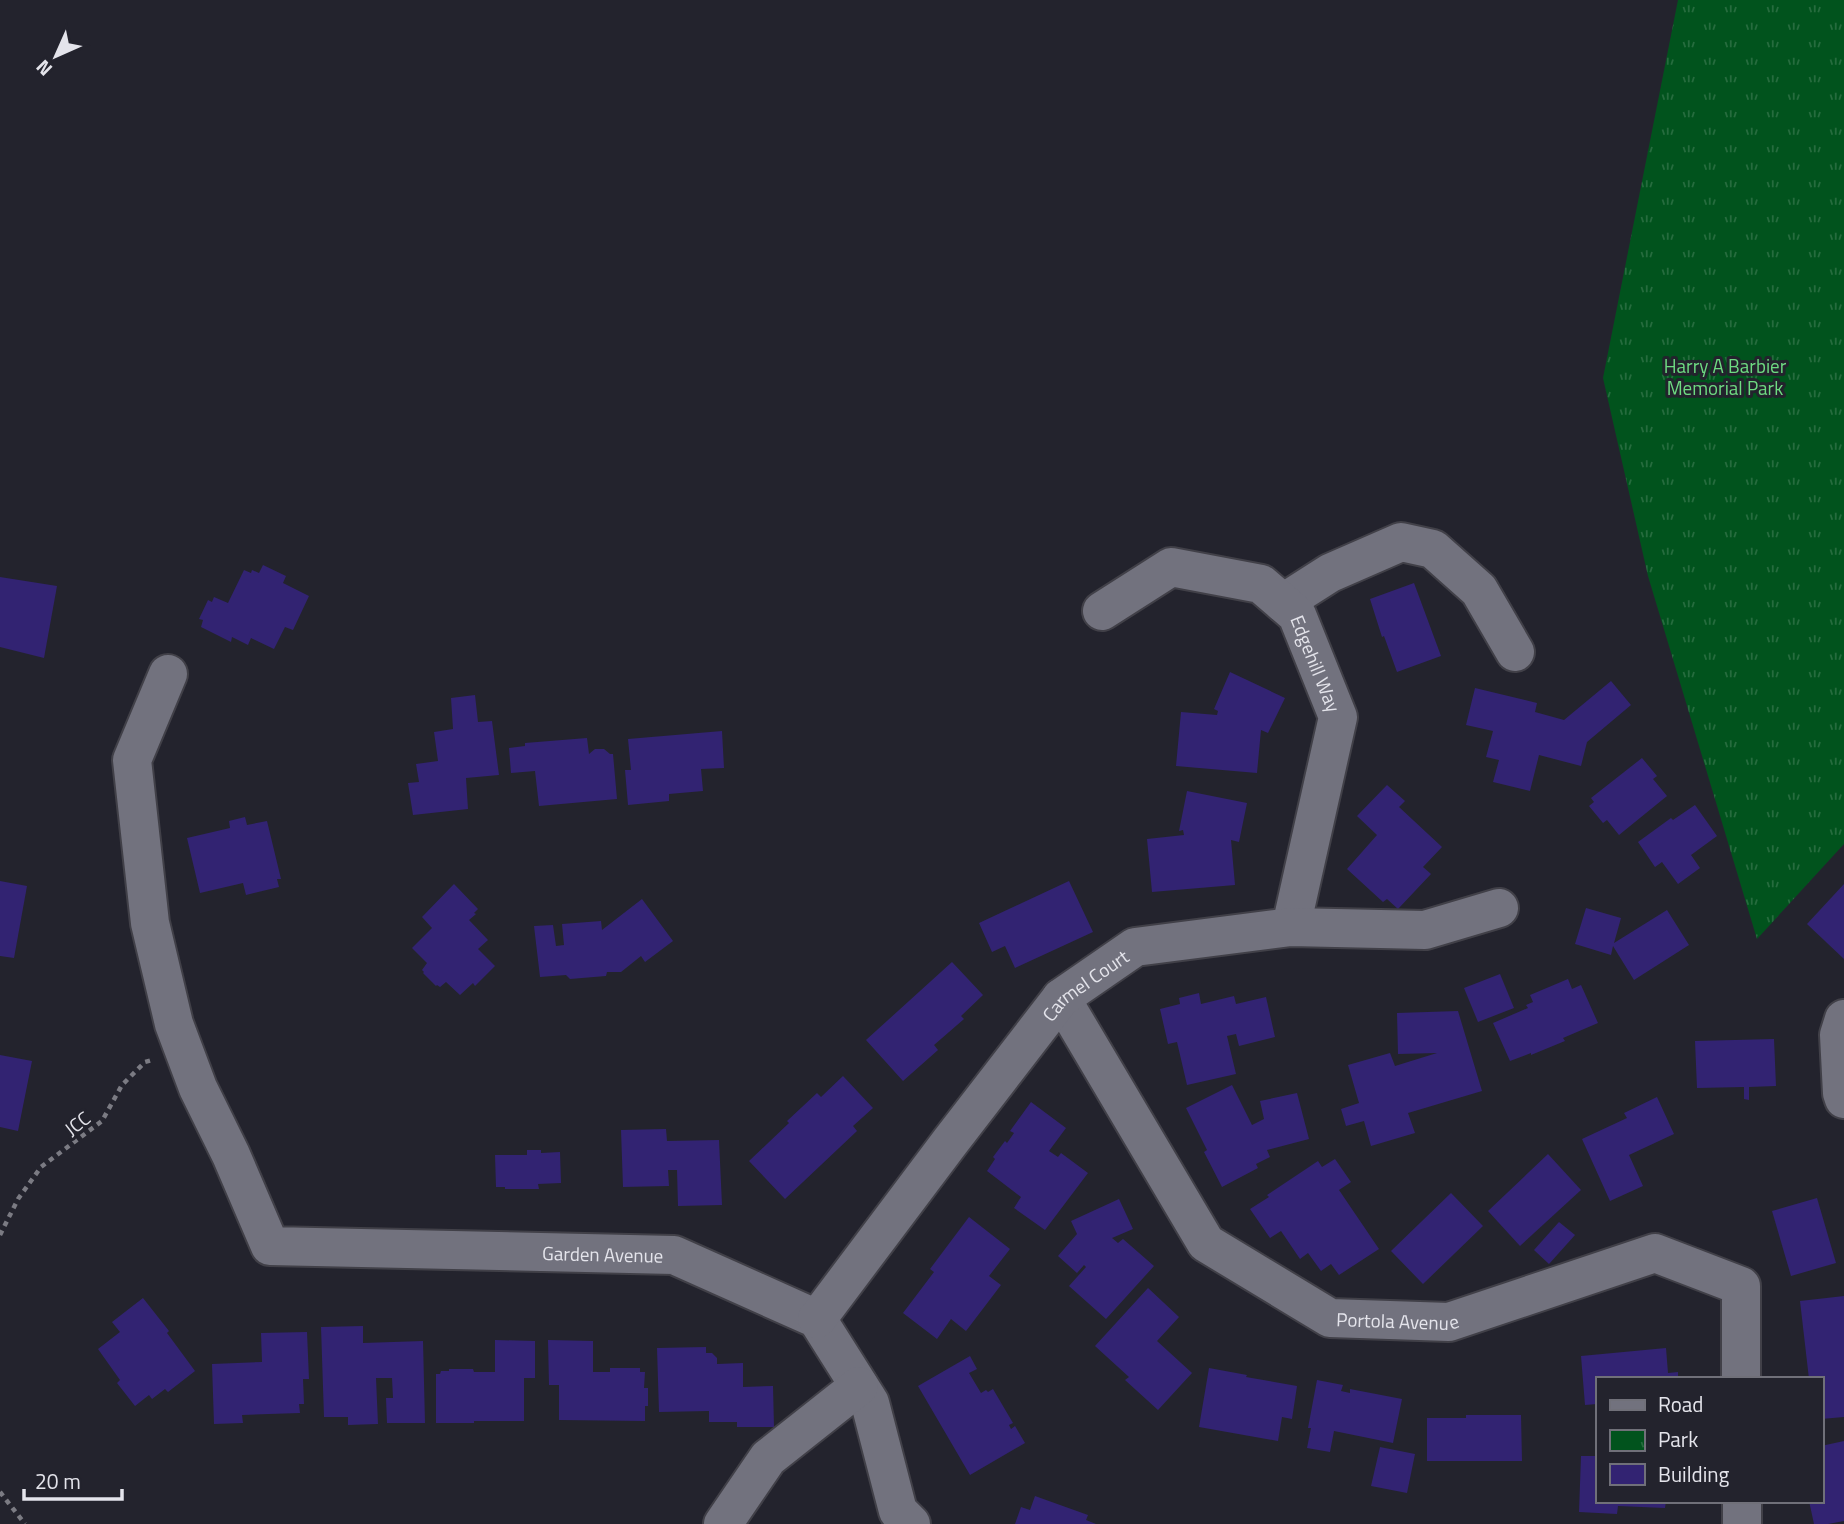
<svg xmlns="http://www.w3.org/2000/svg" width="1844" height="1524" font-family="'Titillium Web',sans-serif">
	<defs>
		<pattern id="park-tufts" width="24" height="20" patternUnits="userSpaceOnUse" patternTransform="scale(1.75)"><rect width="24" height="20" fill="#01531d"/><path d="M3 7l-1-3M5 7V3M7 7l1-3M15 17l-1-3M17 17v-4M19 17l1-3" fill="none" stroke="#266c3e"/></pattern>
	</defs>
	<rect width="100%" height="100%" fill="#23232d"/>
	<polygon fill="url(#park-tufts)" points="1678,0 1844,0 1844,844 1757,939 1648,576 1603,378"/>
	<g fill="#322372">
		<polygon points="263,565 286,576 283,583 309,596 293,630 285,627 274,649 251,638 248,645 232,637 231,642 201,627 203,620 199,619 208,600 212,602 214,597 228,603 244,570 251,573 252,570 259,573"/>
		<polygon points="0,577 57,586 44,658 0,647"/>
		<polygon points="1414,583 1441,656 1397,672 1384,636 1382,637 1370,599"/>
		<polygon points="1230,672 1285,698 1268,733 1261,730 1257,773 1176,766 1181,712 1217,715 1218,711 1214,709"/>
		<polygon points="1611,681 1631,705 1587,742 1581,766 1539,755 1530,791 1493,782 1499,760 1486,757 1493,731 1466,725 1475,688 1537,703 1535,712 1564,720"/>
		<polygon points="475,695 478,722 492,721 499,775 466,778 468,809 413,815 408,783 419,782 416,764 438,761 434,732 453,729 451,698"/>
		<polygon points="722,731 724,768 701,769 703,791 669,794 669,801 628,805 625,770 631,770 628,739"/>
		<polygon points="587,738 589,754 595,749 604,749 610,754 613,754 617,799 539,806 535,771 511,773 509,748 525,746 525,743"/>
		<polygon points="1642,758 1657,776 1653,779 1667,796 1619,835 1607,820 1603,823 1589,806 1594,802 1591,798"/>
		<polygon points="1387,785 1405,801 1399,807 1442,847 1423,867 1431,874 1398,909 1387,899 1383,902 1347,869 1377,835 1357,816"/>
		<polygon points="1187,791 1247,803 1239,842 1231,840 1235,885 1152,892 1147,839 1184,835 1183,830 1179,831"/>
		<polygon points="1695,805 1717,836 1691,855 1700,868 1678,884 1662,862 1655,867 1638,842 1671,818 1673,820"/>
		<polygon points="245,817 247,825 267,821 281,879 277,879 279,887 246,895 243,883 200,893 187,838 230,828 229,821"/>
		<polygon points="0,881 27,886 14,958 0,956"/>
		<polygon points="1069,881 1093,932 1015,968 1005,946 992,952 979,923"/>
		<polygon points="454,884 478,909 474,913 476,914 469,920 488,940 478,949 495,966 475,986 473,983 460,995 446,982 440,987 437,985 436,986 423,973 424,972 422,970 427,963 412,948 432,928 422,917"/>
		<polygon points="1844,884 1844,959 1807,924"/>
		<polygon points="642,899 673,941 645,962 641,956 621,972 607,972 606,976 570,979 566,975 540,977 534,926 553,925 556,946 564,945 562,924 601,921 602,930"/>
		<polygon points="1586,908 1621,918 1614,943 1667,910 1689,945 1634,980 1613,946 1611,955 1575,944"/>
		<polygon points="952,962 983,995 961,1016 964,1019 934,1045 938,1050 903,1081 866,1040"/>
		<polygon points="1500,974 1514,1008 1478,1022 1464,988"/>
		<polygon points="1568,979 1572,989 1581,985 1598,1023 1563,1038 1565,1041 1531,1055 1531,1053 1510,1061 1493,1023 1528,1008 1526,1005 1533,1002 1530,995"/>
		<polygon points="1199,993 1201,1004 1234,996 1236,1004 1266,997 1275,1037 1239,1046 1236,1034 1227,1036 1236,1074 1187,1085 1177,1042 1168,1044 1160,1009 1180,1004 1179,998"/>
		<polygon points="1458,1011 1482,1091 1408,1113 1415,1133 1371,1146 1364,1121 1346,1126 1341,1109 1359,1103 1348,1065 1390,1053 1395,1066 1437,1053 1398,1054 1397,1013"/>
		<polygon points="1774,1039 1776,1086 1749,1087 1749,1100 1744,1099 1744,1087 1697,1088 1695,1041"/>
		<polygon points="0,1055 32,1061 18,1131 0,1127"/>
		<polygon points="843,1076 873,1108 853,1126 857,1131 785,1199 749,1161 789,1123 787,1121 817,1093 821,1097"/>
		<polygon points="1232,1085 1252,1125 1264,1119 1260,1101 1297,1093 1309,1139 1267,1150 1270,1157 1256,1164 1258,1168 1222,1187 1204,1152 1207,1150 1186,1108"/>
		<polygon points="1657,1097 1674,1134 1629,1155 1643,1186 1610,1201 1582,1139 1627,1118 1624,1113"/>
		<polygon points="1031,1102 1066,1128 1049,1151 1058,1157 1061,1153 1088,1173 1045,1230 1014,1208 1021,1197 987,1171 995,1159 993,1157 1005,1141 1007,1143 1014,1133 1010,1131"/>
		<polygon points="666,1129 667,1141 719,1140 722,1205 678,1206 677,1170 668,1170 669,1186 623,1187 621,1130"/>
		<polygon points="527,1150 541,1150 541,1153 560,1152 561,1183 538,1184 539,1189 505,1189 505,1187 496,1187 495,1155 527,1155"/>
		<polygon points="1548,1154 1581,1190 1520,1246 1488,1211"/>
		<polygon points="1335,1159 1351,1182 1339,1190 1379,1249 1339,1275 1331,1264 1321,1271 1308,1253 1300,1259 1281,1231 1270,1238 1250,1209 1269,1197 1267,1195 1318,1161 1322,1167"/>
		<polygon points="1451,1193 1483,1226 1423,1284 1391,1251"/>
		<polygon points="1817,1198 1836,1263 1791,1276 1772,1211"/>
		<polygon points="1119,1199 1133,1229 1112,1238 1118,1243 1123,1239 1154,1266 1106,1319 1069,1286 1086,1267 1084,1265 1077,1273 1058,1256 1077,1234 1071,1221"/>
		<polygon points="969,1217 1010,1249 989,1276 1001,1285 966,1331 951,1319 937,1339 903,1313 934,1272 930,1269"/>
		<polygon points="1559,1222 1575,1235 1549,1264 1534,1250"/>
		<polygon points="1148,1288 1179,1317 1157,1341 1192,1373 1158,1410 1125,1380 1129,1377 1095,1346"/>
		<polygon points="1844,1296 1844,1417 1821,1419 1821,1379 1809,1379 1800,1301"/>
		<polygon points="143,1298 169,1331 167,1333 195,1371 168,1392 165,1389 152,1399 149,1395 135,1406 117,1383 120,1380 98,1349 120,1332 112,1322"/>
		<polygon points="363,1326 363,1343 423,1341 425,1423 387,1423 386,1398 393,1398 392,1378 376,1378 378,1424 348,1425 348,1417 324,1417 321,1327"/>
		<polygon points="307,1332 309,1379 303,1379 304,1404 299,1404 300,1413 242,1415 243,1423 214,1424 212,1364 262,1362 261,1333"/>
		<polygon points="495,1340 535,1341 535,1378 524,1378 524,1421 474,1421 474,1423 436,1423 436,1374 440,1374 441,1371 449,1371 449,1369 473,1369 474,1372 495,1372"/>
		<polygon points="548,1340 593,1341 593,1372 610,1372 610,1368 640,1368 640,1372 645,1372 644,1388 648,1388 648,1406 645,1406 645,1421 559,1420 559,1385 549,1385"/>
		<polygon points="706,1347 706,1353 712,1353 717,1358 717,1364 743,1363 743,1387 773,1386 774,1427 737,1427 737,1422 709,1422 709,1411 659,1412 657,1348"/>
		<polygon points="1666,1348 1668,1373 1678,1372 1678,1379 1597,1379 1597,1404 1585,1405 1581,1356"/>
		<polygon points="970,1356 977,1369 969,1373 981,1393 986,1390 988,1392 993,1389 1013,1423 1009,1425 1011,1429 1015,1426 1025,1443 970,1475 918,1386"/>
		<polygon points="1209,1368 1247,1375 1246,1377 1297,1386 1292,1419 1282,1417 1278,1441 1199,1427"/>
		<polygon points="1317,1380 1343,1385 1341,1391 1350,1393 1350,1389 1402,1399 1393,1443 1334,1431 1330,1452 1307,1448 1311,1428 1308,1428"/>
		<polygon points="1466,1415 1521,1415 1522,1461 1427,1461 1427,1418 1466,1418"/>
		<polygon points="1844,1441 1844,1521 1828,1524 1814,1524 1809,1501 1821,1501 1821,1446"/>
		<polygon points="1380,1447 1415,1454 1407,1493 1371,1486"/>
		<polygon points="1581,1456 1597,1456 1597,1501 1666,1501 1665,1508 1618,1506 1617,1514 1579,1512"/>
		<polygon points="1035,1496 1088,1515 1086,1520 1096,1524 1015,1524 1021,1507 1030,1510"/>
	</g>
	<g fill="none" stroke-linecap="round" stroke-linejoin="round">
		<g stroke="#414048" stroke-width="42">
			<g id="minor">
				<polyline points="1283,603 1330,573 1401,542 1433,549 1479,590 1515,652"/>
				<path id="s1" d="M1102,611L1171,567L1261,584L1297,615L1338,717L1291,927"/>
				<path id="s2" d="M168,674L132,760L150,923L174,1024L198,1088L231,1155L270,1246L674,1255L817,1319L870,1403L898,1511L911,1524"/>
				<path id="s3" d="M1061,998L1206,1243L1330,1318L1449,1322L1655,1253L1741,1286V1379"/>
				<polyline points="1844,1019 1839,1035 1842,1093 1844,1099"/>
				<path id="s4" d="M817,1319L950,1142L1061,998L1135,947L1291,927L1425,930L1499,908"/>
				<polyline points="1742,1501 1742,1524"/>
				<polyline points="723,1524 768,1458 859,1386"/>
			</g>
		</g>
		<g stroke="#7b7b83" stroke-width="4.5" stroke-dasharray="5 5" stroke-linecap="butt">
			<polyline points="0,1235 18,1199 41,1167 102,1121 122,1085 145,1062 152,1060"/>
			<polyline points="0,1492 25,1524"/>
		</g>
		<use href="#minor" stroke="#72727e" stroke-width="38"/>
	</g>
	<g text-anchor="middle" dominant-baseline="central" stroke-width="6" stroke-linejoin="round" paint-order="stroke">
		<g font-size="19" fill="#6edb82" stroke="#23232d">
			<text x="1725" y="365">Harry A Barbier<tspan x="1725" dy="22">Memorial Park</tspan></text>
		</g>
		<g font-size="19" fill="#e4e4eb" stroke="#23232d">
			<text stroke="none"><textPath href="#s1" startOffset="273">Edgehill Way</textPath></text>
			<text stroke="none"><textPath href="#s4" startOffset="430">Carmel Court</textPath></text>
			<text transform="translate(77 1123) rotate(-38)">JCC</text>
			<text stroke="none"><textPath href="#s2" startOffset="936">Garden Avenue</textPath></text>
			<text stroke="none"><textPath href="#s3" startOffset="497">Portola Avenue</textPath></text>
		</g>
	</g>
	<rect x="1596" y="1377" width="228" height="126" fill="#23232d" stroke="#707079" stroke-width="2"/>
	<rect x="1610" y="1400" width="35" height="10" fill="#72727e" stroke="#707079" stroke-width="2"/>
	<text x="1658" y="1412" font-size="21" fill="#e4e4eb">Road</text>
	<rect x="1610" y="1430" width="35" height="21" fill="url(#park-tufts)" stroke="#707079" stroke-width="2"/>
	<text x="1658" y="1447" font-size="21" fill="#e4e4eb">Park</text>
	<rect x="1610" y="1464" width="35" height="21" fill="#322372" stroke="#707079" stroke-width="2"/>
	<text x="1658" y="1482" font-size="21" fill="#e4e4eb">Building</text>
	<g transform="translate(56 56) rotate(225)" stroke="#23232d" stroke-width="5" paint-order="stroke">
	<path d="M0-5L12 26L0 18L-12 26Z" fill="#e4e4eb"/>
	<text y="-10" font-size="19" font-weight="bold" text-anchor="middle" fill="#e4e4eb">N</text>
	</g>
	<path d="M24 1489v10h98v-10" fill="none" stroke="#e4e4eb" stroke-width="3.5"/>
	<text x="35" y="1489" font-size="21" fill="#e4e4eb" stroke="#23232d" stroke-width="5" paint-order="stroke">20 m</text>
</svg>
